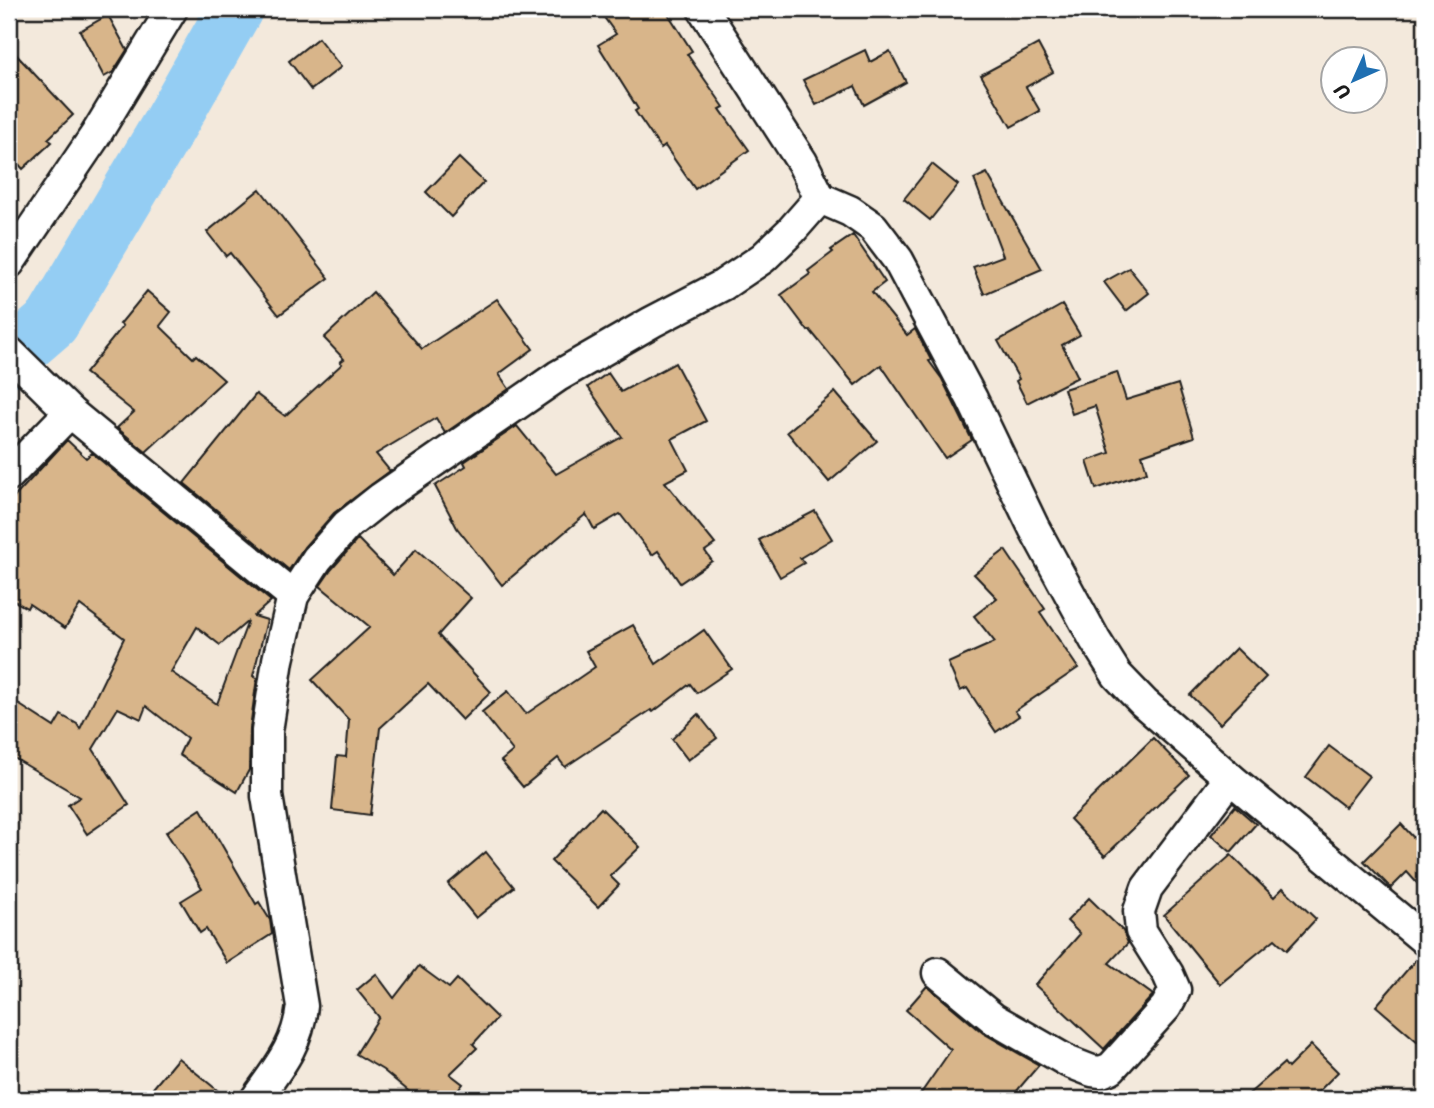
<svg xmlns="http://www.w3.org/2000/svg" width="1434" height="1108" font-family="Sriracha,sans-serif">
	<rect width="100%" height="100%" fill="#f3e9dc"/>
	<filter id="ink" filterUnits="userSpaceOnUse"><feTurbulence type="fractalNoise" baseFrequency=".0143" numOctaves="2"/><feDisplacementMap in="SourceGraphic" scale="14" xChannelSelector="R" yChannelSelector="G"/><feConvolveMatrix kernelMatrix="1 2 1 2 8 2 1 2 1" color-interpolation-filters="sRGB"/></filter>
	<g filter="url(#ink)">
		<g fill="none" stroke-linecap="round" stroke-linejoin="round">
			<polyline stroke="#94cdf3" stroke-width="56" points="9,359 52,322 168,127 235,9"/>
		</g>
		<g fill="#d8b58a" stroke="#1c1c1c" stroke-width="2" fill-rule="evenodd">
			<polygon points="598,9 665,9 692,51 687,54 724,107 720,109 749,150 695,189 665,146 661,149 635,111 638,109 598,45 616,34"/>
			<polygon points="108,15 127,50 113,72 104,77 80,31"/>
			<polygon points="318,38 341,67 311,90 289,61"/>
			<polygon points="1038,44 1053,72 1026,87 1040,111 1011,127 981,75"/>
			<polygon points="9,47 73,115 48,139 52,142 23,169 9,153"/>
			<polygon points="865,50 870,62 890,51 906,82 864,105 855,86 816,105 803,80"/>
			<polygon points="459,158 484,182 451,217 426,192"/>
			<polygon points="932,164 958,185 930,220 904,199"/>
			<polygon points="987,173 1042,269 984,294 973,267 1003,256 974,179"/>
			<polygon points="260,189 329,278 279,315 230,253 226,256 207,232"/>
			<polygon points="853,235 885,282 872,292 907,335 915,329 931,360 929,361 942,379 972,440 945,458 881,365 855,385 810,330 808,331 781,295 810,274 808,271 833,252 831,250"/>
			<polygon points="1129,268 1149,293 1126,311 1104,282"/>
			<polygon points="147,291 171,312 160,326 193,358 196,355 224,380 146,452 117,428 134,412 85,373 123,326 120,324"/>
			<polygon points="373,292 422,349 497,299 533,349 499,374 509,389 445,433 436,418 376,454 390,471 334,513 304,547 289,570 184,483 256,394 285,416 342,364 340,362 344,359 324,338"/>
			<polygon points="1062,305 1080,335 1062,345 1078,377 1027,403 1016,381 1019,379 998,341"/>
			<polygon points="675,363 706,421 672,439 688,470 665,482 715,544 705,551 712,561 680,583 658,551 652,555 620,514 594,529 586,514 502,585 457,528 435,486 466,466 464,462 517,426 556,474 622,437 588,387 608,373 621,392"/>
			<polygon points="1117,372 1126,400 1178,384 1194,437 1142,455 1147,472 1096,489 1087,461 1110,453 1095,406 1072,414 1064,389"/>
			<polygon points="835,392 877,441 829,482 787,432"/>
			<path d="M67,440L86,458L92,453L271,601L254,616L267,620L253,676L257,678L250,728L249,770L237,792L179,755L187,738L146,706L141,719L118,708L93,749L129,805L87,834L68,805L80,797L9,755V698L54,727L61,715L77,724L80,729L124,638L80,605L65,628L29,604L27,608L9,598V503ZM248,621L217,704L171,672L197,627L220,645Z"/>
			<polygon points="815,511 832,539 800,558 804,563 780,577 759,540"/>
			<polygon points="358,539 393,575 416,549 471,598 438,635 491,692 462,720 428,684 380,728 370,815 332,810 337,756 346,757 349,720 312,680 370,627 320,586 331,570"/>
			<polygon points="1005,550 1045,609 1040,612 1078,668 1015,711 1019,716 996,732 967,688 960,691 948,663 995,642 974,616 997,598 974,574"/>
			<polygon points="633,625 656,664 704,630 732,669 697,693 690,684 653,712 651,710 565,767 558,758 523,787 501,761 513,751 482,712 508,691 526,714 595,667 586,651"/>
			<polygon points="1236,648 1266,677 1220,724 1190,695"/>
			<polygon points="698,714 717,738 688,760 672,739"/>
			<polygon points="1153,738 1189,775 1105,856 1070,819"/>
			<polygon points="1329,746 1369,776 1345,807 1306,777"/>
			<polygon points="1235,806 1256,824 1231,852 1211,835"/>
			<polygon points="601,808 640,847 610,876 619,885 598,907 551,861"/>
			<polygon points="201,809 256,904 259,902 270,920 272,934 227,963 206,929 200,933 181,901 202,888 166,832"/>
			<polygon points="1401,824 1414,838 1425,828 1425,892 1407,872 1391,888 1364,861"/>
			<polygon points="486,852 514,887 476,918 448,884"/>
			<polygon points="1231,855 1274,897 1283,888 1316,919 1287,950 1275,939 1220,984 1164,915"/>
			<polygon points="1089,898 1123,931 1128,943 1109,963 1153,995 1104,1049 1035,985 1080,934 1067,921"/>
			<polygon points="1419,956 1425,957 1425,1048 1376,1006"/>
			<polygon points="419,966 449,988 457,979 497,1018 473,1044 477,1048 450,1074 463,1084 451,1099 418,1099 383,1070 356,1054 379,1017 357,990 376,974 394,998"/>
			<polygon points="927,986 983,1033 1039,1065 1010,1099 917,1099 951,1050 906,1010"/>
			<polygon points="1311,1045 1338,1072 1311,1099 1243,1099 1284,1063 1288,1068"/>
			<polygon points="178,1058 228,1099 144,1099"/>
		</g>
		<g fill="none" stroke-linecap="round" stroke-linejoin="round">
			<g stroke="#1c1c1c" stroke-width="35">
				<g id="street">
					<polyline points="820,198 850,211 873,227 898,260 972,399 1034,528 1095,640 1117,675 1144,703 1230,778 1425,940"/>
					<polyline points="9,263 95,136 172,9"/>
					<polyline points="9,352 70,412 293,596"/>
					<polyline points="9,475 70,412"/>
					<polyline points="938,973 994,1019 1069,1062 1092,1071 1101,1072 1111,1068 1166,1007 1175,990 1168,974 1141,931 1139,911 1147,888 1230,778"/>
					<path d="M256,1099C278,1068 298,1045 302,1006L267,796V731L278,660L293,596L317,559L347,525L381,498L558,376L652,322L723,285L763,258L791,231L820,198L802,162L703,9"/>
				</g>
			</g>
			<use href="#street" stroke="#fff" stroke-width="30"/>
		</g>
	</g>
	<rect width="1434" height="1108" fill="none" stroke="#fff" stroke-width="35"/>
	<rect x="18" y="18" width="1399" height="1073" fill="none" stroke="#1c1c1c" stroke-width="2.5" filter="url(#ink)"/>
	<g transform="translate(1354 80) rotate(225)"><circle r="33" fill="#ffffff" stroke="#a4a4a4" stroke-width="2"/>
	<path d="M0-5L12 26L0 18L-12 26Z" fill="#1f6fb2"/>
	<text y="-10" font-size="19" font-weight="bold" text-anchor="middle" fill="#1c1c1c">U</text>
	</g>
</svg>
